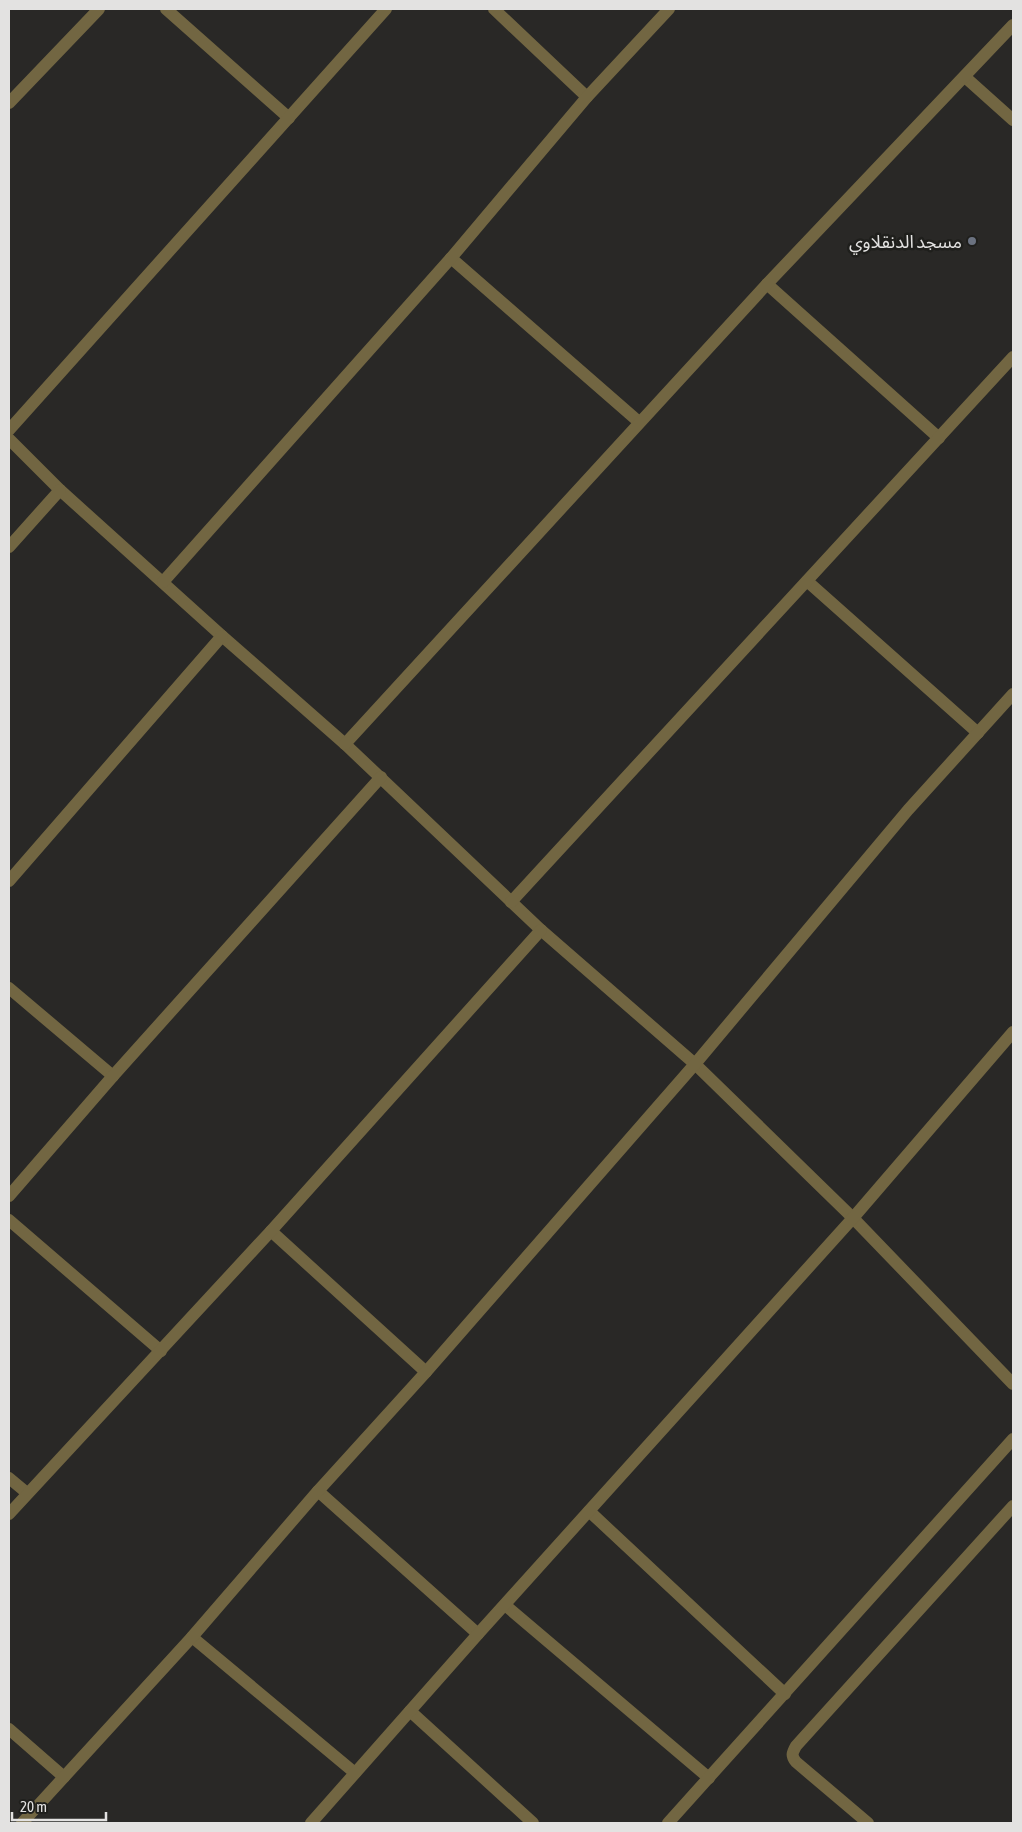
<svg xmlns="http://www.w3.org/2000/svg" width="1022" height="1832" font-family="'Asap Condensed','Noto Sans Arabic',sans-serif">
	<rect width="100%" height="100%" fill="#292826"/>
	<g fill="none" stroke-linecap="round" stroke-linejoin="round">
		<g stroke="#726642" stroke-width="12">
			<polyline points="166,9 289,118"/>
			<polyline points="494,9 587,97"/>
			<polyline points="965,77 1013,120"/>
			<polyline points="9,103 99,9"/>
			<polyline points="451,258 639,422"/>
			<polyline points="767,284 939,438"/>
			<polyline points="9,430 386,9"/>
			<polyline points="9,439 60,490 222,636 345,744 541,930 695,1064 853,1218 1013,1384"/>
			<polyline points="9,547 60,490"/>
			<polyline points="807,581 978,733"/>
			<polyline points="163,582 451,258 587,97 669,9"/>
			<polyline points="345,744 767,284 1013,25"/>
			<polyline points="9,881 222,636"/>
			<polyline points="511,902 1013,357"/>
			<polyline points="9,988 113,1076"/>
			<polyline points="9,1196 113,1076 381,777"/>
			<polyline points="9,1220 161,1351"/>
			<polyline points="271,1231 426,1372"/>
			<polyline points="9,1478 27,1493"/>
			<polyline points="318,1491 478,1634"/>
			<polyline points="589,1511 785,1694"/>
			<polyline points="9,1514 271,1231 541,930"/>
			<polyline points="505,1605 709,1778"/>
			<polyline points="192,1637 355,1773"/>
			<polyline points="410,1711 533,1823"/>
			<polyline points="9,1729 64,1777"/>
			<polyline points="22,1823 192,1637 318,1491 426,1372 695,1064 908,810 1013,694"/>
			<polyline points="311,1823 478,1634 853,1218 1013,1032"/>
			<polyline points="668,1823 1013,1439"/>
			<path d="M868,1823L796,1762C791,1756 792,1753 796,1746L1013,1506"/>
		</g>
	</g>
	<circle fill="#6b7280" stroke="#1f1f1c" stroke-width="2" cx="972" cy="241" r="5"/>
	<g text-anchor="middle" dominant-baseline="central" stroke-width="5" stroke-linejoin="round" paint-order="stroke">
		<g font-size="18" fill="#e3e2e1" stroke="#1f1f1c" text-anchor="end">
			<text x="962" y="241">مسجد الدنقلاوي</text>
		</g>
	</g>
	<rect width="1022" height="1832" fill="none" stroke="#e3e2e1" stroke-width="20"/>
	<path d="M12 1812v8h94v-8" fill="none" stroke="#e3e2e1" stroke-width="2.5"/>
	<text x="20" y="1812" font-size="15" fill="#e3e2e1" stroke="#1f1f1c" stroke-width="4" paint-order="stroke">20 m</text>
</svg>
